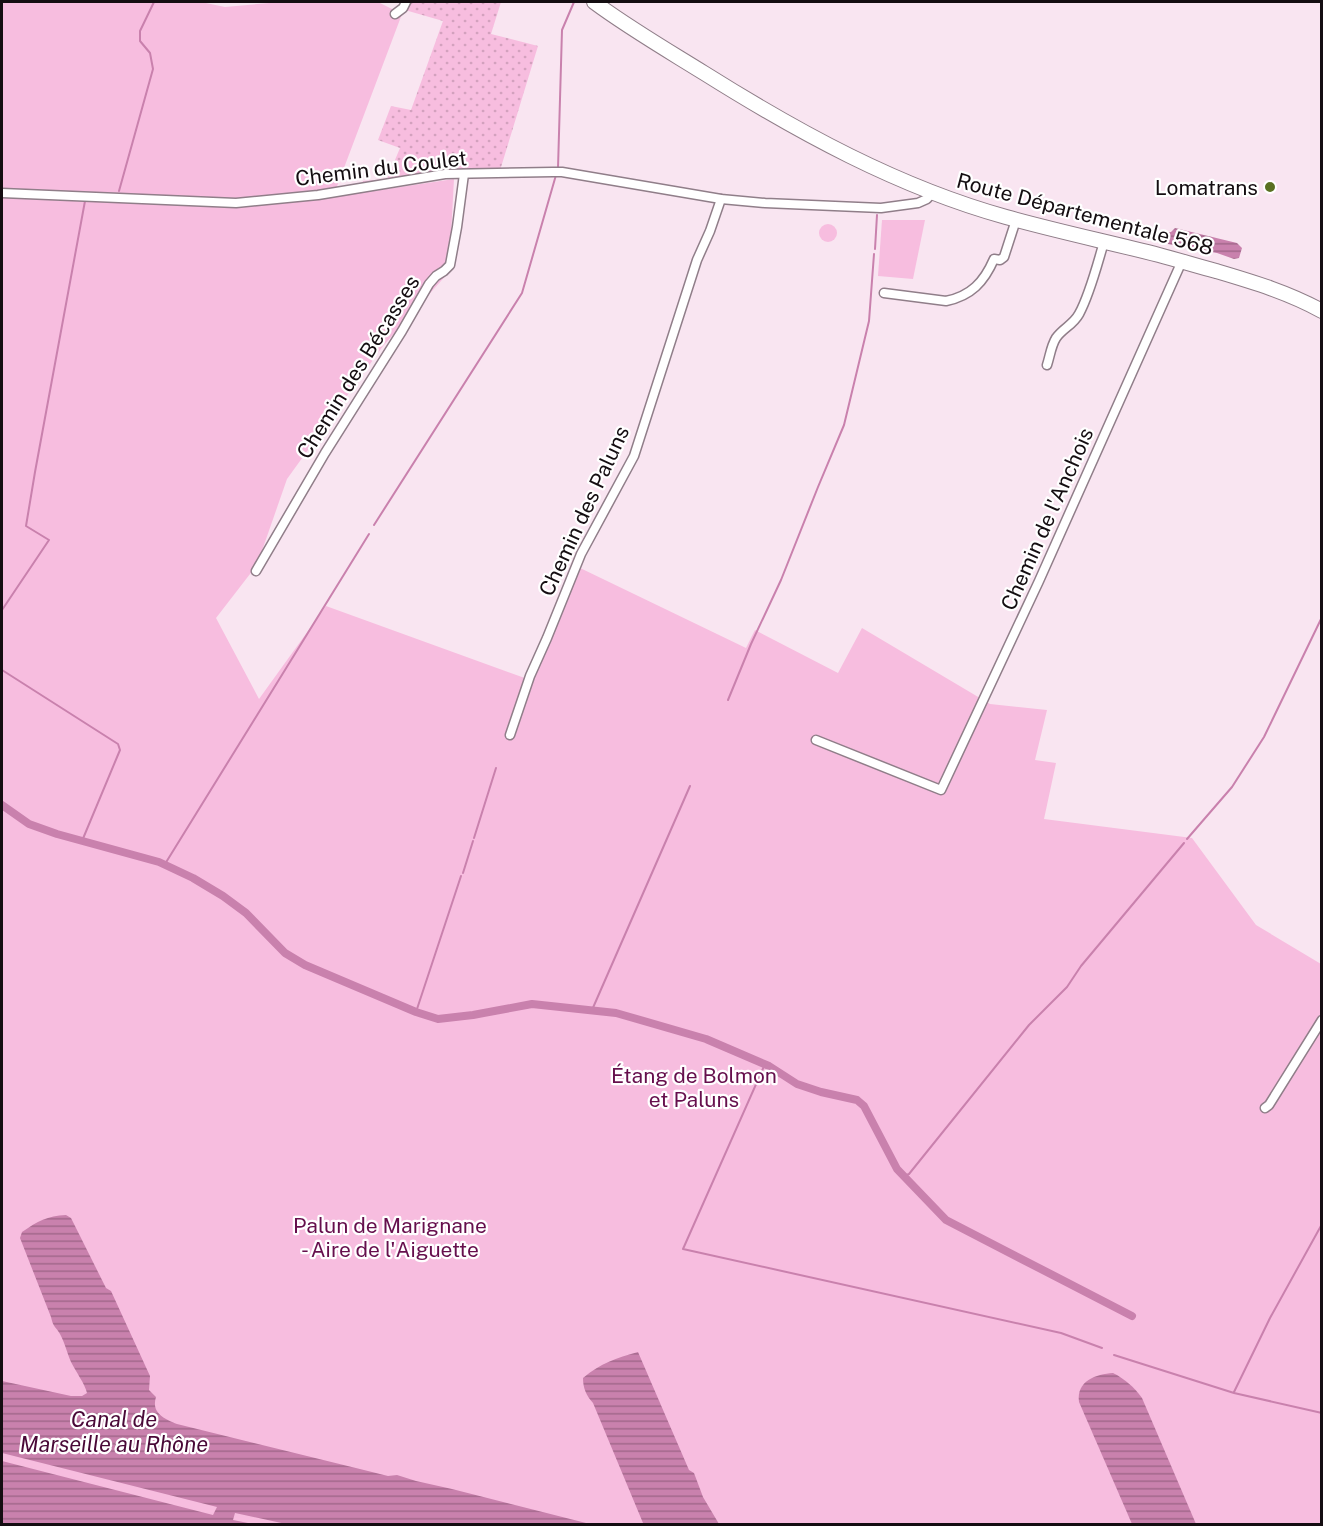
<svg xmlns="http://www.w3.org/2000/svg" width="1323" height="1526" font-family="'Public Sans',sans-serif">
	<defs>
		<pattern id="grass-dots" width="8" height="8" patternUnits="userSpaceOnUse" patternTransform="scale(1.5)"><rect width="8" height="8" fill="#f7bddf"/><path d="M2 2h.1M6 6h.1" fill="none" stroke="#d3a1be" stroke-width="1.8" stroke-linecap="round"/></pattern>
		<pattern id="water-rules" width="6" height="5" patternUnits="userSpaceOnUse" patternTransform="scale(1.5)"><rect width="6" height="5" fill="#c981ad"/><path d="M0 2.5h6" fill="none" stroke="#a2688b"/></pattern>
	</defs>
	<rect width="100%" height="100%" fill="#f9e5f1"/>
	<polygon fill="url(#grass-dots)" points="401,2 501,2 491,34 538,46 498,177 446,177 360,191 363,181 387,179 400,148 378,140 391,106 411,110 443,21 398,8"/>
	<g fill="#f7bddf">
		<polygon points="2,2 201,2 225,7 269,3 272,2 378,2 402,14 333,197 454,179 449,272 383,346 287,479 257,565 216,618 259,699 326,606 533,681 578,567 746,648 755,630 838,673 862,628 990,704 1047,710 1035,760 1056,763 1044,819 1192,838 1256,925 1321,964 1321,1524 2,1524"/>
		<polygon points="882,220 925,220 913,279 878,276"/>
		<circle cx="828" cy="233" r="9"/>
	</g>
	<g fill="url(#water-rules)">
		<polygon points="1175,228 1237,243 1242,248 1239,258 1234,259 1217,253 1168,244 1166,241 1168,232 1171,232"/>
		<path d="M66,1215L71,1218L106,1288L111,1291L150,1376L149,1390L156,1397C151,1413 164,1419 177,1424L364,1470L388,1476L397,1475L416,1481L452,1489L590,1524H286L235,1513L233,1520L253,1524H2V1461L213,1515L217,1507L2,1453V1381L71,1396H82L87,1393C85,1384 76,1372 71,1362C67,1353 65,1343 60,1334C56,1327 53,1327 51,1317L20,1238L22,1232C38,1221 47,1216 66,1215Z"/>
		<path d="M638,1352L689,1470L694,1473L703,1497L719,1524H645L643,1523L593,1403C586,1395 583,1388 583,1378C601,1363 616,1358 638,1352Z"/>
		<path d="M1113,1373C1125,1379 1134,1387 1142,1398L1196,1524H1132L1079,1402C1076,1381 1096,1374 1113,1373Z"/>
	</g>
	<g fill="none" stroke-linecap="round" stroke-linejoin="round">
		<g stroke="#c981ad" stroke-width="2">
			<polyline points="558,168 562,30 574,2"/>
			<polyline points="119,191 153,69 150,53 140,41 140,31 154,2"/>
			<polyline points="875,249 877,215"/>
			<polyline points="374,525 522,293 556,175"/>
			<polyline points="2,610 49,540 26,526 35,472 85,201"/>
			<polyline points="2,670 118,744 120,750 82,841"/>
			<polyline points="728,700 751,644 781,580 818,487 844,425 869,321 874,254"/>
			<polyline points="474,838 496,768"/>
			<polyline points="1187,839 1232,787 1264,737 1322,617"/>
			<polyline points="165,864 369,534"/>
			<polyline points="463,873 473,841"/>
			<polyline points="592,1010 690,786"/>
			<polyline points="416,1012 461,876"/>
			<polyline points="765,1064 683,1249 1061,1333 1102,1348"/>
			<polyline points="904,1176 909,1174 1029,1025 1067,987 1081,966 1184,843"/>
			<polyline points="1114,1355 1234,1393 1322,1413"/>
			<polyline points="1234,1392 1270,1318 1322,1224"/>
		</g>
		<polyline stroke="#c981ad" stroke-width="8" points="2,805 29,824 57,834 159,862 193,878 223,896 246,913 285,953 305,965 416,1012 438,1019 473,1015 532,1004 616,1013 706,1039 769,1066 797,1084 821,1092 857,1100 864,1106 897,1169 946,1220 1132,1316"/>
		<g stroke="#907e89" stroke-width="11">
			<g id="minor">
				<polyline points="395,14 403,8 406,2"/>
				<polyline points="2,193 236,203 318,195 445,174 553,172 562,172 721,199 765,203 881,208 918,203 927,199 933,192"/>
				<path d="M884,293L946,301C971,296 984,282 994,259L1000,260L1004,257L1016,220"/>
				<path d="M1047,365C1050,356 1051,346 1056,338C1063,328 1073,325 1079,314C1090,294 1097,265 1104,242"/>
				<polyline points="256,571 325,453 402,331 429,284 436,276 444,271 450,265 457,227 464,174"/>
				<polyline points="510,735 530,676 547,638 581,554 634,456 697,260 710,231 721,199"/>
				<polyline points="816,740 941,790 1039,581 1182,261"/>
				<polyline points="1265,1108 1269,1105 1322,1020"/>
			</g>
		</g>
		<g stroke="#907e89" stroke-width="16">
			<path id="primary" d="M594,2C629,28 667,50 704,73C798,132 898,187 1006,217C1056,231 1108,242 1159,255C1178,260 1197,266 1216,271C1253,282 1287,292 1322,311"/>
		</g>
		<use href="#minor" stroke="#fff" stroke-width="8"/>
		<use href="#primary" stroke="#fff" stroke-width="14"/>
	</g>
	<circle fill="#597021" stroke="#fff" stroke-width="2" cx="1270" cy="187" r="6"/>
	<g text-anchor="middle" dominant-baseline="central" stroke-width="4.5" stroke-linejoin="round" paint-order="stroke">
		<g font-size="21" fill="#140d11" stroke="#fff">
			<text transform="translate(381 168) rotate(-7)">Chemin du Coulet</text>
			<text transform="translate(1085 214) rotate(15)">Route Départementale 568</text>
			<text transform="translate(358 367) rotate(-58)">Chemin des Bécasses</text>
			<text transform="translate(584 511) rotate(-65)">Chemin des Paluns</text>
			<text transform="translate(1047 519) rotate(-66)">Chemin de l'Anchois</text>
		</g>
		<g font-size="21" fill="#140d11" stroke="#fff" text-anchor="end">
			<text x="1258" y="187">Lomatrans</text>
		</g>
		<g font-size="21" fill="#660f4d" stroke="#fff">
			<text x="694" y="1075">Étang de Bolmon<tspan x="694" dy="24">et Paluns</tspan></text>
			<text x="390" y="1225">Palun de Marignane<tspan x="390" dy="24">- Aire de l'Aiguette</tspan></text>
		</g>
		<g font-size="22" font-style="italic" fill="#490837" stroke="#fff">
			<text x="114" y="1419">Canal de<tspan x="114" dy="25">Marseille au Rhône</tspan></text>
		</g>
	</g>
	<rect width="1323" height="1526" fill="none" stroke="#140d11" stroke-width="6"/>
</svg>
